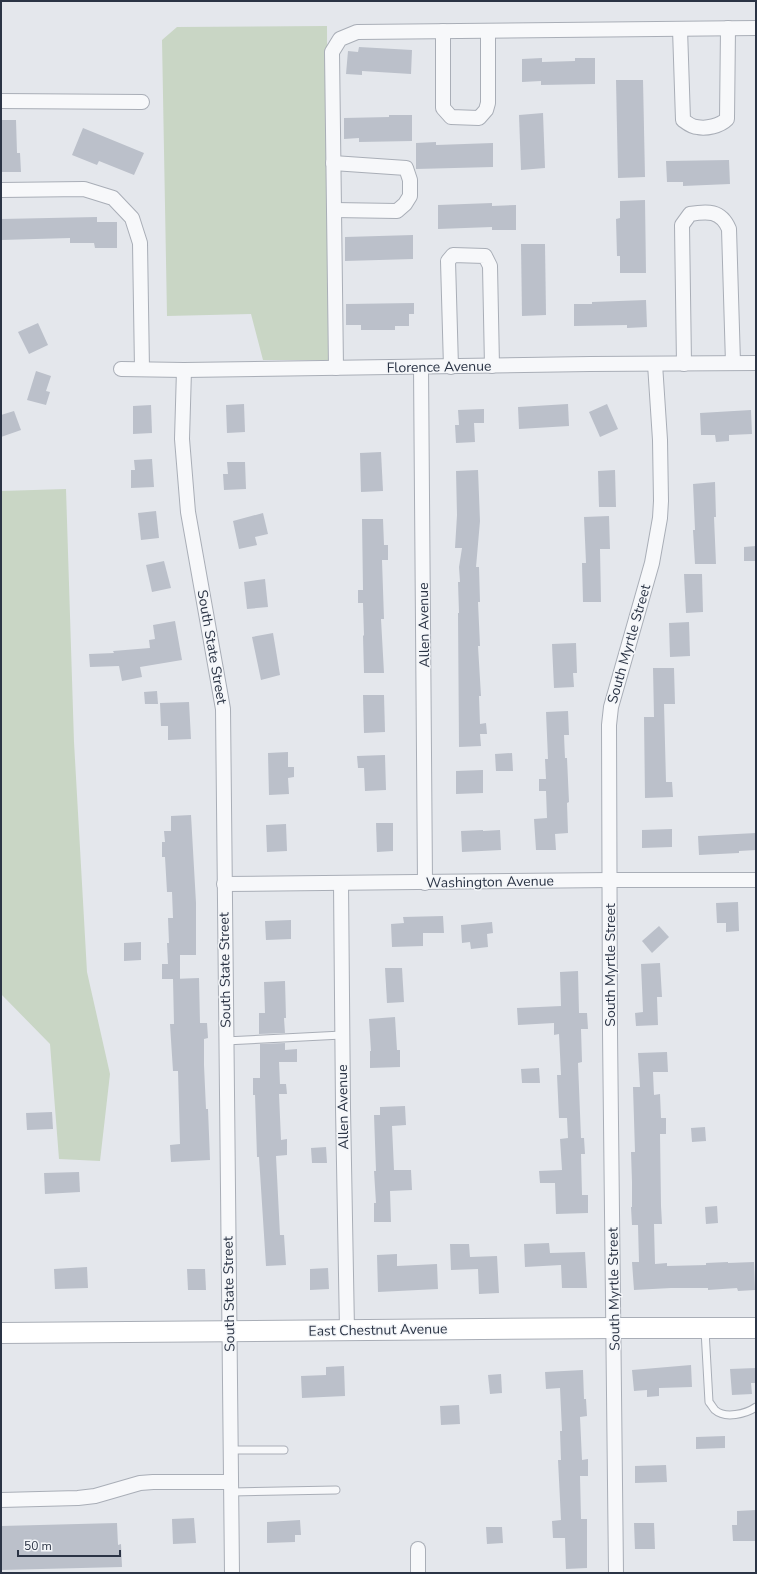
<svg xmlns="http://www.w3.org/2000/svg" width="757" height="1574" font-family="'Nunito Sans',sans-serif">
	<rect width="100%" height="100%" fill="#e4e7ec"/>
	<g fill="#c9d6c5">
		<polygon points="327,26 328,360 263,360 251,314 167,316 162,40 177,27"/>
		<polygon points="66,489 74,742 87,972 110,1074 100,1161 59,1159 50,1044 1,994 1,491"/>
	</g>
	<g fill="#bbc0ca">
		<polygon points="359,47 412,50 411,74 362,71 362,75 346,74 348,51 358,52"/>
		<polygon points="542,58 542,62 575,61 575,58 595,58 595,84 541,85 541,81 522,82 522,59"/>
		<polygon points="616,80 643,80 645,177 618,178"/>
		<polygon points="543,113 545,168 521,170 519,115"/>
		<polygon points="389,115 412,115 412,141 359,142 359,138 344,139 344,118 389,117"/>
		<polygon points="1,120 16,120 17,153 20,153 21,172 1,172"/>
		<polygon points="83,128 144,153 134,175 99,161 97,165 72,155"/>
		<polygon points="436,142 436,145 493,143 493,167 416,169 416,143"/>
		<polygon points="729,160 730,184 683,186 683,182 667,182 666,161"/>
		<polygon points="645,200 646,273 620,273 620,256 617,256 616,219 620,218 620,201"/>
		<polygon points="492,203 492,206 516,205 516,230 492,230 492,227 438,229 438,205"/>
		<polygon points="97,217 97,222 117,222 117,248 95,248 94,243 70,243 70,238 1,240 1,219"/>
		<polygon points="413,235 413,259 345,261 345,237"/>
		<polygon points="521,244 545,244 546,315 522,316"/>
		<polygon points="646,300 647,327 627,328 627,325 574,326 574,304 592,304 592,302"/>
		<polygon points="414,303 414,314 409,314 409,326 395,326 395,330 361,330 361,325 346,325 346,304"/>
		<polygon points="38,323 48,345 29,354 18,332"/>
		<polygon points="36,371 51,376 46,391 50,392 46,405 27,400"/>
		<polygon points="244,404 245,432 227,433 226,405"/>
		<polygon points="568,404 569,426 519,429 518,407"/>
		<polygon points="607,404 618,429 600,437 589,412"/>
		<polygon points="151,405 152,433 133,434 133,406"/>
		<polygon points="484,409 484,423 474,423 475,442 456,443 455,425 459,425 458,410"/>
		<polygon points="751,410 752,434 729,435 729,441 716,442 715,435 701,435 700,413"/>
		<polygon points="14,411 21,430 1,437 1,415"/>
		<polygon points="381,452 383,491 361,492 360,453"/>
		<polygon points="152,459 154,487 131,488 131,470 135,470 134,460"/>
		<polygon points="227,462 245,462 246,489 224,490 223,474 228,474"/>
		<polygon points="478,470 480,521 476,567 479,567 480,602 478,602 480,646 478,646 481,696 479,696 480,724 486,723 487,734 480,734 481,746 459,747 458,613 459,613 458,582 460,582 459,567 462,548 455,548 457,515 456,471"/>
		<polygon points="615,470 616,507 599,507 598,471"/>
		<polygon points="715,482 716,517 714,517 716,564 695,564 693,530 695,530 693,484"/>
		<polygon points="156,511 159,538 141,540 138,513"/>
		<polygon points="263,513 268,534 255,537 257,545 239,549 233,521"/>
		<polygon points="609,516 610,549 600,549 601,602 583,602 582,563 586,563 584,517"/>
		<polygon points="362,519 383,519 384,545 388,545 388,560 382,560 384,619 381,619 384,673 364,673 363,636 364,635 363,603 358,603 358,590 363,590"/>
		<polygon points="756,546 756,561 744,561 744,547"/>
		<polygon points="164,561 171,588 152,592 146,565"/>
		<polygon points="684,574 702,574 703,612 686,613"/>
		<polygon points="265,579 268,607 247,609 244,582"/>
		<polygon points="175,621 182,660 140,667 142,677 122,681 119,666 90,667 89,654 114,653 113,651 150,648 149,640 155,639 153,625"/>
		<polygon points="689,622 690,656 670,657 669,623"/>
		<polygon points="273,633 280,675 261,680 252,637"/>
		<polygon points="576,643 577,673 573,673 574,687 554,688 552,644"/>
		<polygon points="653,668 674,668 675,704 664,704 666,782 672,782 673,797 645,798 644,717 654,717"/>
		<polygon points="157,691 158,704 145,704 144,692"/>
		<polygon points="363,695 384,695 385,732 364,733"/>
		<polygon points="189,702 191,739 168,740 168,726 161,726 160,703"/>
		<polygon points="568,711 569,735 564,735 565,758 567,758 569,802 567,803 568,833 555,834 556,850 536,850 534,819 547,818 546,791 539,791 539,779 546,779 545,759 548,759 546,712"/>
		<polygon points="288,752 288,767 294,767 294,777 288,778 289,794 269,795 268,753"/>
		<polygon points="512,753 513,771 496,771 495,754"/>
		<polygon points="385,755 386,790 365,791 364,768 358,768 357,756"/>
		<polygon points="483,770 483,793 456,794 456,771"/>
		<polygon points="191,815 196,903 196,955 180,955 180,979 162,979 162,964 168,964 167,943 169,943 168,918 173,918 172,892 167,892 165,857 162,857 162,842 165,842 164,831 171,831 171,816"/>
		<polygon points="376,823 393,823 393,851 377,852"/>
		<polygon points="286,824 287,851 267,852 266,825"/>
		<polygon points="672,829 672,847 642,848 642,830"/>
		<polygon points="483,830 483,831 500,830 501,850 462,852 461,831"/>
		<polygon points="756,833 756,850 739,851 739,853 699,855 698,836"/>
		<polygon points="738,902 739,931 726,932 726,923 717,923 716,903"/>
		<polygon points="443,916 444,933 423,933 423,946 392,947 391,924 404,923 403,917"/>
		<polygon points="291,920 291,939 266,940 265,921"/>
		<polygon points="492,922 493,933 487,934 488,947 471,949 470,942 462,943 461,925"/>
		<polygon points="659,926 669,937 652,953 642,941"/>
		<polygon points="141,942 141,960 124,961 124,943"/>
		<polygon points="660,963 662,997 657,997 658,1025 636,1026 635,1013 643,1012 641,964"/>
		<polygon points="385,968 402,968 404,1002 387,1003"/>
		<polygon points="578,971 579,1013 587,1013 588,1029 581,1029 582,1062 578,1063 581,1138 584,1138 585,1154 581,1154 582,1195 588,1195 588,1213 556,1214 555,1183 540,1183 539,1171 562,1170 560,1139 568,1138 567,1118 559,1118 557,1075 561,1075 559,1034 554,1035 554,1023 518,1025 517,1008 561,1006 560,972"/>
		<polygon points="199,978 200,1023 207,1023 208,1038 204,1039 204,1065 206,1109 208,1109 210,1160 171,1162 170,1145 180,1144 178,1071 173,1071 171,1040 170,1024 174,1024 173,979"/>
		<polygon points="285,981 286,1018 284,1018 285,1033 259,1034 259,1013 265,1013 264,982"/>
		<polygon points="395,1017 397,1050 400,1050 400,1067 370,1068 370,1051 371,1051 369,1019"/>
		<polygon points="285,1043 285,1050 297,1049 297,1062 279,1062 280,1084 286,1084 287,1094 279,1094 281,1140 287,1139 287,1155 276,1156 280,1235 284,1235 286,1265 266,1266 259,1157 257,1157 255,1095 253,1095 253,1078 260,1078 260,1044"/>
		<polygon points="667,1052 668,1072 653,1072 654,1095 660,1094 661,1118 666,1118 666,1134 660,1134 661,1206 662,1224 654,1224 655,1264 667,1263 667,1266 706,1265 706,1263 728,1262 728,1263 754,1262 755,1290 738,1291 737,1288 708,1290 708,1288 671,1288 634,1290 632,1262 639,1262 638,1225 632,1225 631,1207 632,1207 632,1182 631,1152 635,1152 633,1087 640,1087 638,1053"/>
		<polygon points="539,1068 540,1083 522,1083 521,1069"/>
		<polygon points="405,1106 406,1125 392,1126 394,1170 411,1170 412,1190 390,1191 391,1222 374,1222 374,1203 376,1203 374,1171 376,1171 374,1115 380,1115 380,1107"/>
		<polygon points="52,1112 53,1129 27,1130 26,1113"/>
		<polygon points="705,1127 706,1141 692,1142 691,1128"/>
		<polygon points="326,1147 327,1163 312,1163 311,1148"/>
		<polygon points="79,1172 80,1192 45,1194 44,1173"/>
		<polygon points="717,1206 718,1223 706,1224 705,1207"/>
		<polygon points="549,1243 550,1253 585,1252 587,1288 562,1288 561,1265 525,1267 524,1244"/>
		<polygon points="450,1244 469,1244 470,1257 497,1256 499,1293 479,1294 478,1269 451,1270"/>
		<polygon points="397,1254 397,1266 437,1264 438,1289 378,1292 377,1255"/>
		<polygon points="87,1267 88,1288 55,1289 54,1269"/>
		<polygon points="328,1268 329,1289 310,1290 310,1269"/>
		<polygon points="187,1269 205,1269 206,1290 188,1290"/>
		<polygon points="691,1365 692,1387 659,1388 659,1396 647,1397 647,1390 634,1391 632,1370"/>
		<polygon points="344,1366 345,1396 302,1398 301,1376 326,1375 326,1367"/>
		<polygon points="756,1368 756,1383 751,1383 752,1394 732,1395 730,1369"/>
		<polygon points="583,1370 584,1399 586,1399 587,1416 580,1417 582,1460 588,1459 588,1476 580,1476 581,1519 587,1519 587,1568 566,1569 565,1538 553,1538 552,1521 561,1520 558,1460 561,1460 560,1431 562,1431 560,1388 546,1389 545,1372"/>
		<polygon points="501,1374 502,1393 490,1394 488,1375"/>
		<polygon points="459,1405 460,1424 441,1425 440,1406"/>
		<polygon points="725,1436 725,1448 696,1449 696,1437"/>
		<polygon points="666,1465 667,1482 635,1483 635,1466"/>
		<polygon points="756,1510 756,1541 733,1541 732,1525 737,1525 737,1511"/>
		<polygon points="194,1518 196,1543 173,1544 172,1519"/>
		<polygon points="300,1520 301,1535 295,1535 295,1542 267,1543 267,1522"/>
		<polygon points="117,1523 118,1545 121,1544 122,1567 1,1570 1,1526"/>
		<polygon points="634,1523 654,1523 655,1549 635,1549"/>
		<polygon points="486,1527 502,1527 503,1543 487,1544"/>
	</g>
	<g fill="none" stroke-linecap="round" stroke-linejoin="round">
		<g stroke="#a9aeb7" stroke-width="9">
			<g id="lane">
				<polyline points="225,1041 342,1035"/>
				<path d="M705,1330L709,1402C711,1404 713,1408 715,1410C725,1419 746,1414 756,1407"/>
				<polyline points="231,1450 284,1450"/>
				<polyline points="231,1492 336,1490"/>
			</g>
		</g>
		<g stroke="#a9aeb7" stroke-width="16">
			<g id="street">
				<path d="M680,29L683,120C687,123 692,127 697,127C706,129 720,126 727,119L728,28"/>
				<polyline points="443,31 443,108 451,117 479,118 486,110 488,103 488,31"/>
				<polyline points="1,101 142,102"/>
				<polyline points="333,163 406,168 410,180 410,196 405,204 397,211 334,210"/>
				<polyline points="1,190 84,189 113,198 132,218 140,243 142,369"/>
				<path d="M684,364L682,225L690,214C707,211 721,210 729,229L733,363"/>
				<polyline points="421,367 425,883"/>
				<polyline points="451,367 448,261 453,255 485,256 490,266 492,366"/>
				<polyline points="336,368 332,52 340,39 357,32 756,28"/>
				<polyline points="121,369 184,370 590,364 756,363"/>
				<polyline points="184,370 182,439 188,512 223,709 232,1573"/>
				<polyline points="341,883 343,1108 347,1330"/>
				<polyline points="224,884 610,880 756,880"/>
				<polyline points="1,1500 78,1498 95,1496 140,1483 153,1482 231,1482"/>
				<polyline points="418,1549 418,1573"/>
				<polyline points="616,1573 610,1032 609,725 611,707 652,563 660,518 661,501 660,440 655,364"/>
			</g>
		</g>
		<g stroke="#a9aeb7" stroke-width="22">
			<polyline id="secondary" points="1,1333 615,1328 756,1328"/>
		</g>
		<use href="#lane" stroke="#f7f8fa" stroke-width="7"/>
		<use href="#street" stroke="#f7f8fa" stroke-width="14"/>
		<use href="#secondary" stroke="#fff" stroke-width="20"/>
	</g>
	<g text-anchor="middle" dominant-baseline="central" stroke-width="3" stroke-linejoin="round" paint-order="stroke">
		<g font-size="14" fill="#2b3445" stroke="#f4f6f9">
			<text transform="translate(439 367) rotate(-1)">Florence Avenue</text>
			<text transform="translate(424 625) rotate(-91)">Allen Avenue</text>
			<text transform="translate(629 644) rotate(-74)">South Myrtle Street</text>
			<text transform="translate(212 647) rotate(80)">South State Street</text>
			<text transform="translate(490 882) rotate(-1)">Washington Avenue</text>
			<text transform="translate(610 965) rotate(-90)">South Myrtle Street</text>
			<text transform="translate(225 970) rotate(-91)">South State Street</text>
			<text transform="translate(343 1107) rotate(-91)">Allen Avenue</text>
			<text transform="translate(614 1289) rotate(-91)">South Myrtle Street</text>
			<text transform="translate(229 1294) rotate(-91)">South State Street</text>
			<text transform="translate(378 1330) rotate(-1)">East Chestnut Avenue</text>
		</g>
	</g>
	<rect width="757" height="1574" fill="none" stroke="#2b3445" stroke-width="4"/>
	<path d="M18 1550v6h102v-6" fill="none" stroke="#2b3445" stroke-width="2"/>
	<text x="24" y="1550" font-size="12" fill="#2b3445" stroke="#f4f6f9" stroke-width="3" paint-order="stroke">50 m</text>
</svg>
